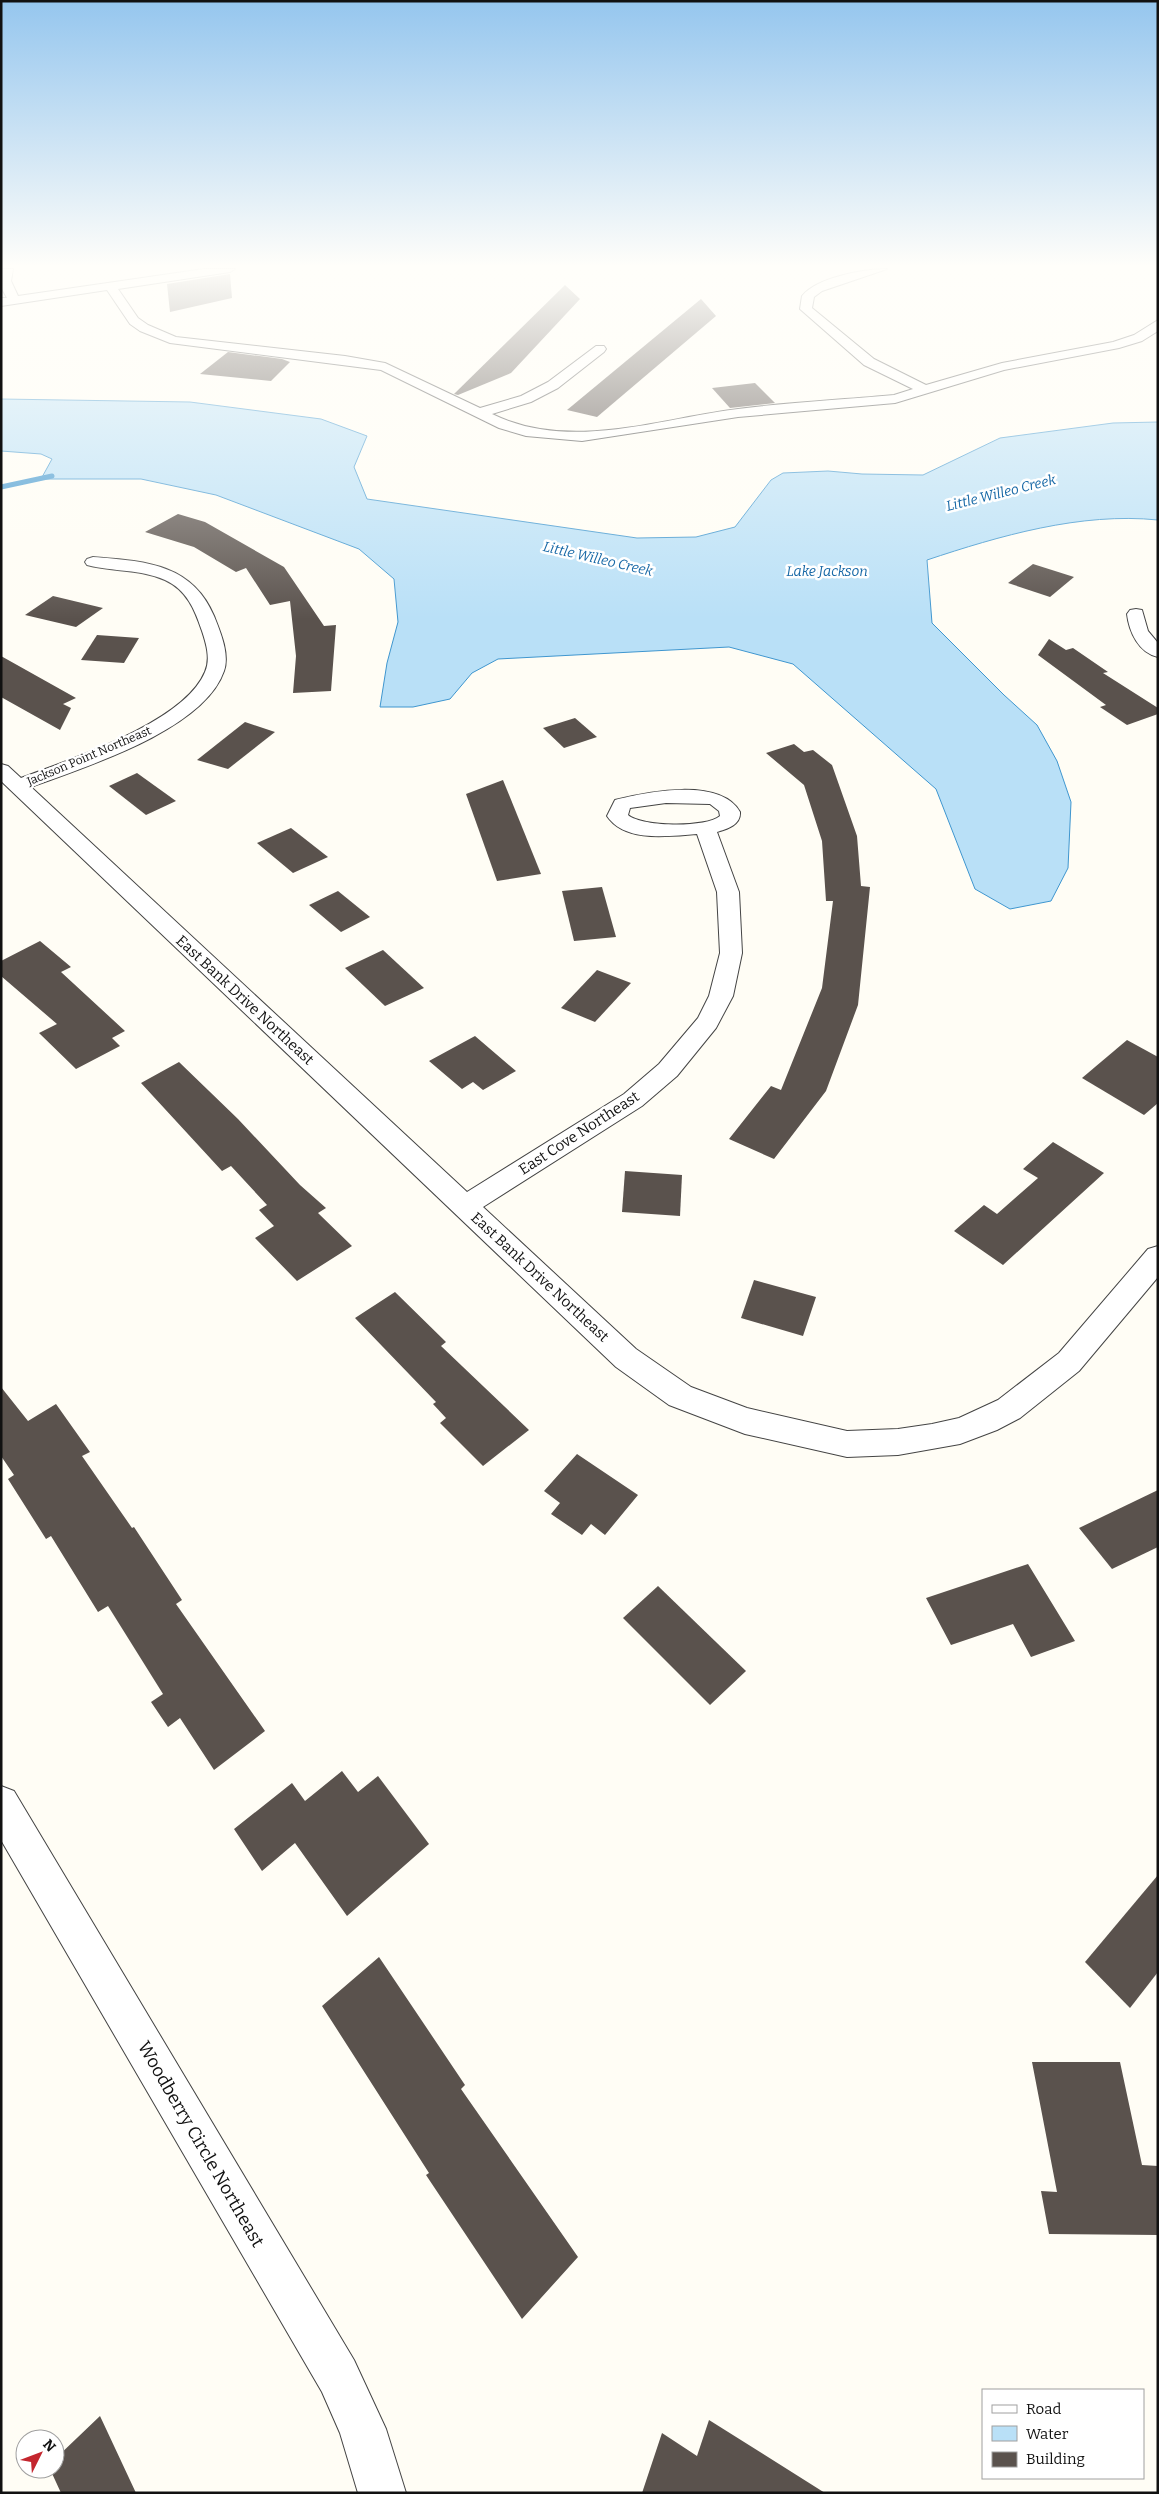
<svg xmlns="http://www.w3.org/2000/svg" width="1159" height="2494" font-family="Bitter,serif">
	<rect width="100%" height="100%" fill="#fffdf5"/>
	<path fill="#b9e0f7" stroke="#3f96cf" d="M1,399L190,402L321,419L367,436L354,467L367,499L637,538L696,537L735,527L771,480L783,473L828,471L862,474L923,475L1000,438L1113,423L1158,422V520C1081,512 999,536 927,560L932,623L1004,695L1037,725L1057,761L1071,802L1068,868L1051,901L1010,909L975,889L936,789L793,664L729,647L498,659L472,673L450,699L413,707H380L387,663L398,622L394,579L359,549L216,495L141,479H41L52,459L41,454L1,451Z"/>
	<g fill="none" stroke-linecap="round" stroke-linejoin="round">
		<polyline stroke="#3f96cf" stroke-width="5" points="1,487 52,476"/>
	</g>
	<g fill="#5a524d">
		<polygon points="230,274 232,298 170,312 167,284"/>
		<polygon points="565,285 580,299 511,373 458,395 454,394"/>
		<polygon points="701,299 716,316 597,417 567,410"/>
		<polygon points="228,352 282,359 290,362 271,381 200,374"/>
		<polygon points="755,383 775,403 730,408 712,388"/>
		<polygon points="178,514 205,522 284,567 324,626 336,625 331,691 293,693 296,656 290,601 270,605 246,568 236,572 194,547 145,532"/>
		<polygon points="1033,564 1074,577 1050,597 1008,583"/>
		<polygon points="53,596 103,608 76,627 25,615"/>
		<polygon points="97,635 139,638 124,663 81,660"/>
		<polygon points="1049,639 1066,650 1073,648 1108,672 1103,673 1158,708 1158,714 1127,725 1100,707 1106,705 1038,655"/>
		<polygon points="1,656 76,698 63,704 71,708 60,730 1,697"/>
		<polygon points="575,718 597,737 564,748 543,728"/>
		<polygon points="245,722 275,732 228,769 197,760"/>
		<polygon points="794,744 804,752 813,750 832,765 857,836 861,886 870,887 858,1005 826,1091 774,1159 729,1139 771,1086 781,1090 822,988 833,901 826,901 822,841 804,785 766,753"/>
		<polygon points="137,773 176,801 146,815 109,786"/>
		<polygon points="503,780 541,874 497,881 466,794"/>
		<polygon points="291,828 328,857 293,873 257,843"/>
		<polygon points="602,887 616,937 574,941 562,891"/>
		<polygon points="338,891 370,917 341,932 309,905"/>
		<polygon points="40,941 71,967 61,972 125,1031 112,1038 120,1046 76,1069 39,1033 57,1024 1,976 1,961"/>
		<polygon points="383,950 424,988 385,1006 345,968"/>
		<polygon points="597,970 631,983 595,1022 561,1008"/>
		<polygon points="475,1036 516,1071 483,1090 473,1082 462,1089 429,1061"/>
		<polygon points="1127,1040 1158,1057 1158,1103 1144,1115 1082,1078"/>
		<polygon points="179,1062 238,1119 300,1185 326,1208 318,1213 352,1246 297,1281 255,1238 274,1226 259,1210 267,1205 231,1166 222,1171 141,1083"/>
		<polygon points="1053,1142 1104,1173 1003,1265 954,1231 984,1205 997,1214 1038,1178 1023,1169"/>
		<polygon points="625,1171 682,1175 680,1216 622,1212"/>
		<polygon points="754,1280 816,1297 803,1336 741,1318"/>
		<polygon points="395,1292 446,1342 441,1346 529,1430 483,1466 440,1423 446,1418 433,1404 436,1402 355,1318"/>
		<polygon points="1,1387 28,1421 56,1404 90,1452 82,1456 132,1528 134,1527 182,1600 176,1604 265,1731 214,1770 180,1718 168,1727 151,1702 163,1694 108,1606 98,1612 51,1536 46,1539 8,1479 14,1475 1,1456"/>
		<polygon points="577,1454 638,1495 605,1535 591,1524 582,1535 551,1514 560,1503 544,1491"/>
		<polygon points="1158,1490 1158,1547 1112,1569 1079,1528"/>
		<polygon points="1028,1564 1075,1641 1031,1657 1013,1624 951,1645 926,1598"/>
		<polygon points="658,1586 746,1671 710,1705 623,1618"/>
		<polygon points="342,1771 358,1792 378,1776 429,1844 347,1916 295,1843 262,1871 234,1829 292,1783 305,1801"/>
		<polygon points="1158,1875 1158,1972 1130,2008 1085,1962"/>
		<polygon points="379,1957 465,2085 461,2089 578,2257 522,2319 426,2175 429,2173 322,2006"/>
		<polygon points="1032,2062 1120,2062 1142,2165 1158,2166 1158,2235 1049,2234 1041,2191 1057,2192"/>
		<polygon points="100,2416 136,2493 61,2493 50,2469 55,2469 55,2459"/>
		<polygon points="709,2420 825,2493 642,2493 662,2433 697,2456"/>
	</g>
	<g fill="none" stroke-linecap="round" stroke-linejoin="round">
		<g stroke="#444" stroke-width="2">
			<g id="minor">
				<path d="M1,269H13L11,281L18,296L204,269H235L230,272L118,289L138,318L148,325L176,337L345,356L385,363L480,408L521,396L548,382L596,346H604L606,349L604,352L558,388L531,402L492,414C570,452 657,419 738,409C790,402 842,400 894,395L913,389L864,365L800,309L802,296C817,277 865,269 887,269L822,291L814,297L812,308L874,359L926,385L1002,363L1113,342L1134,335L1158,320V331L1142,341L1119,348L1004,370L895,403L738,417L582,441L526,436L499,428L381,370L170,343L140,331L130,324L107,290L1,306V298H7L1,287Z"/>
				<path d="M93,557C143,561 192,563 214,616C220,631 230,654 224,671C204,730 85,767 31,787L467,1192L624,1094L659,1064L698,1018L709,996L720,953L717,892L697,834C669,836 625,843 607,816L615,800C647,792 720,777 740,812C741,825 727,829 717,832L739,892L742,953L733,996L716,1028L677,1076L642,1106L483,1207L636,1349L691,1387L747,1408L847,1431L898,1429L932,1424L959,1418L998,1400L1059,1353L1148,1249L1158,1246V1277L1079,1371L1020,1418L997,1430L960,1444L898,1455L847,1457L745,1434L669,1405L616,1367L1,781V764L8,766L21,778C71,759 184,723 205,672C211,659 206,643 202,631C195,610 187,590 165,580C140,569 114,572 87,565L85,562L87,559ZM666,803L710,804L719,811L720,816C706,828 642,827 628,815L630,808Z"/>
				<path d="M1136,609L1142,610L1148,631L1158,643V657C1139,653 1129,632 1127,614L1130,610Z"/>
				<polygon points="1,1786 14,1791 354,2360 386,2429 406,2493 358,2493 340,2433 322,2392 1,1840"/>
			</g>
		</g>
		<use href="#minor" fill="#fff" fill-rule="evenodd"/>
	</g>
	<linearGradient id="sky" x2="0" y2="1"><stop stop-color="#95c6ee"/><stop offset="0.43" stop-color="#fffefa"/><stop offset="1" stop-color="#fffefa" stop-opacity="0"/></linearGradient>
	<rect width="1159" height="619" fill="url(#sky)"/>
	<g text-anchor="middle" dominant-baseline="central" stroke-width="5" stroke-linejoin="round" paint-order="stroke">
		<g font-size="12" fill="#111" stroke="#fff">
			<text transform="translate(89 756) rotate(-23)">Jackson Point Northeast</text>
		</g>
		<g font-size="14" font-style="italic" fill="#1768a6" stroke="#fff">
			<text transform="translate(1001 493) rotate(-14)">Little Willeo Creek</text>
			<text transform="translate(598 559) rotate(13)">Little Willeo Creek</text>
			<text x="827" y="571">Lake Jackson</text>
		</g>
		<g font-size="15" fill="#111" stroke="#fff">
			<text transform="translate(245 1000) rotate(43)">East Bank Drive Northeast</text>
			<text transform="translate(579 1133) rotate(-33)">East Cove Northeast</text>
			<text transform="translate(540 1277) rotate(43)">East Bank Drive Northeast</text>
		</g>
		<g font-size="18" fill="#111" stroke="#fff">
			<text transform="translate(201 2144) rotate(60)">Woodberry Circle Northeast</text>
		</g>
	</g>
	<rect width="1159" height="2494" fill="none" stroke="#111111" stroke-width="5"/>
	<rect x="982" y="2389" width="162" height="90" fill="#ffffff" stroke="#a0a0a0"/>
	<rect x="992" y="2405" width="25" height="8" fill="#ffffff" stroke="#a0a0a0"/>
	<text x="1026" y="2414" font-size="15" fill="#111111">Road</text>
	<rect x="992" y="2426" width="25" height="15" fill="#b9e0f7" stroke="#a0a0a0"/>
	<text x="1026" y="2439" font-size="15" fill="#111111">Water</text>
	<rect x="992" y="2452" width="25" height="15" fill="#5a524d" stroke="#a0a0a0"/>
	<text x="1026" y="2464" font-size="15" fill="#111111">Building</text>
	<g transform="translate(40 2454) rotate(48)"><circle r="24" fill="#ffffff" stroke="#a0a0a0"/>
	<path d="M0-4L9 19L0 12L-9 19Z" fill="#c4262e"/>
	<text y="-8" font-size="14" font-weight="bold" text-anchor="middle" fill="#111111">N</text>
	</g>
</svg>
